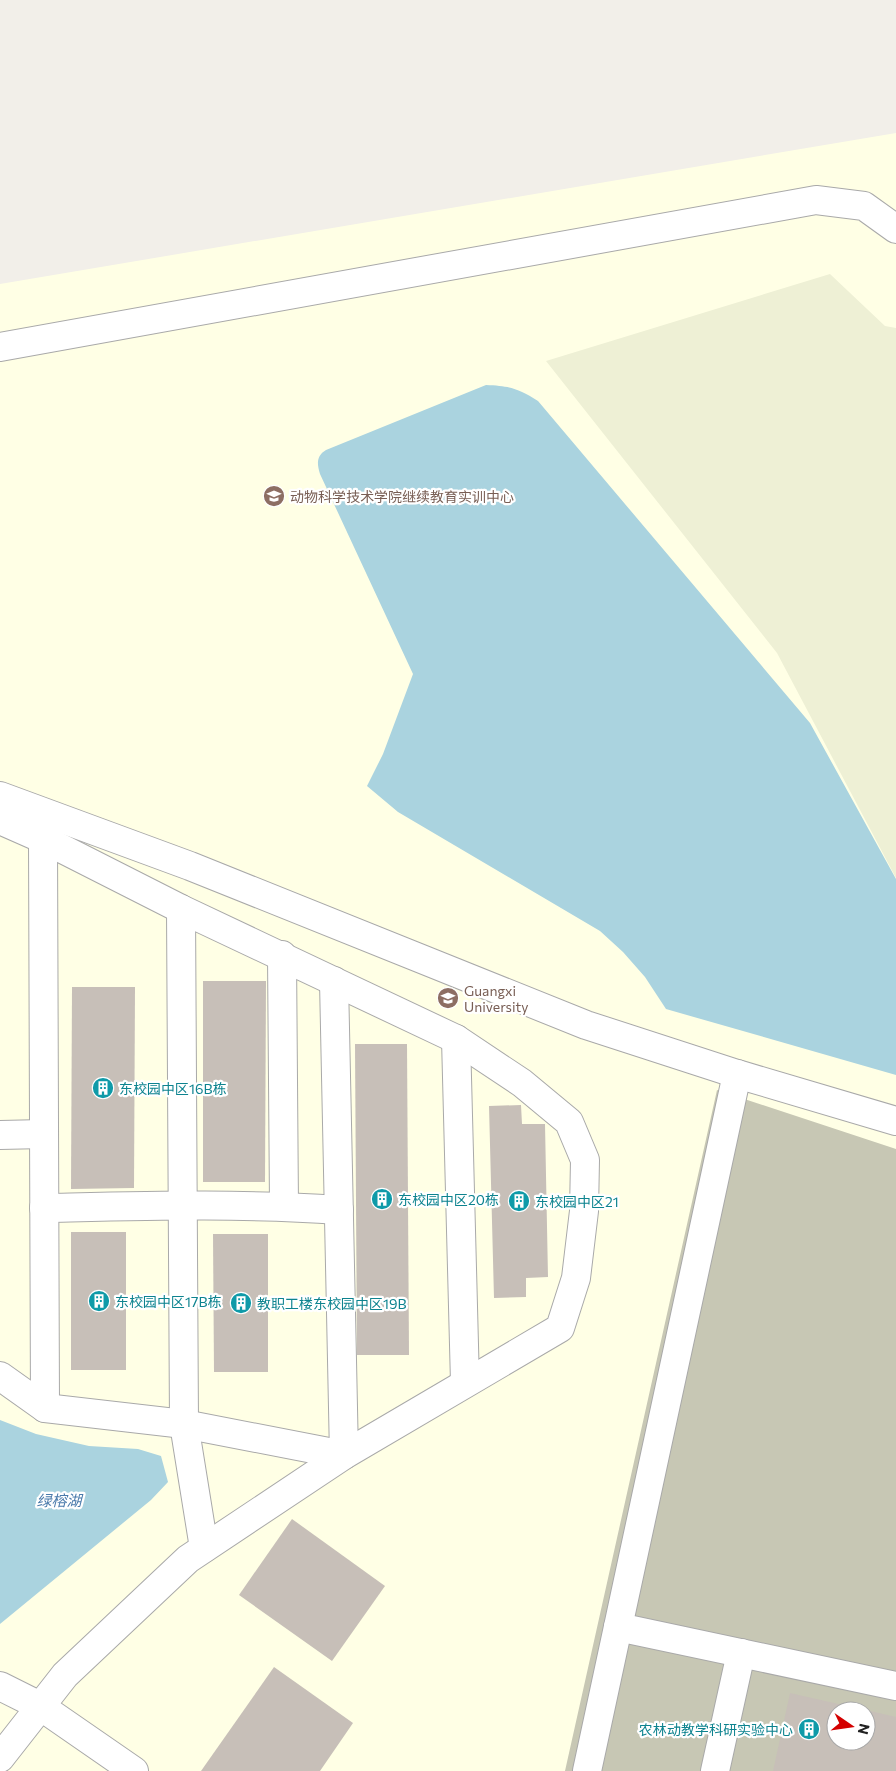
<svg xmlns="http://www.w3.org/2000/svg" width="896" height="1771" font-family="Commissioner,'Noto Sans SC',sans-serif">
	<rect width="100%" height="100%" fill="#f2efe9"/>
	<path fill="#ffffe5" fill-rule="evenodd" d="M896,133V1771H0V284ZM836,1711H866V1741H836Z"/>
	<path fill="#c7c7b4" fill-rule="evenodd" d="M717,1090L896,1149V1771H565ZM836,1711H866V1741H836Z"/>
	<polygon fill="#eef0d5" points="830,274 885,326 896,328 896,878 777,653 546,361"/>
	<g fill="#aad3df">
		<path d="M486,385C509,386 518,388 538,401L810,723L896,879V1075L666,1009L645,977L623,952L600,931L398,812L367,786L383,754L413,674L320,474C317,464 316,456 326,450Z"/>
		<polygon points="0,1420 36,1434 89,1446 138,1449 161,1456 168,1482 151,1500 0,1624"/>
	</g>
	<g fill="#c7bfb8">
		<polygon points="203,981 266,981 265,1182 203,1182"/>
		<polygon points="72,987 135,987 134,1188 71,1189"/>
		<polygon points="355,1044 407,1044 409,1355 357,1355"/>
		<polygon points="521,1105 522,1124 545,1124 548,1277 526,1278 526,1297 494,1298 489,1106"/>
		<rect x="71" y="1232" width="55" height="138"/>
		<polygon points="213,1234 268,1234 268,1372 214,1372"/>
		<polygon points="292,1519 385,1586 332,1661 239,1595"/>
		<polygon points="274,1667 353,1723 320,1771 201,1771"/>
		<polygon points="790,1693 865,1710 836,1711 836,1741 866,1741 866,1710 896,1717 896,1771 773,1771"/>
	</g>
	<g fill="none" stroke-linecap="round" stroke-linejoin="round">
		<g stroke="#a9a9a9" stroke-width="30">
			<g id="minor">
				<polyline points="0,347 816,200 864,206 896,229"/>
				<polyline points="0,796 190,866 586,1025 737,1074 896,1121"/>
				<polyline points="0,820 43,839 181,909 456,1039 522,1083 569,1122 585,1160 584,1211 576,1278 560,1328 344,1455 188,1559 65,1675 0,1758"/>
				<polyline points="43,839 45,1408"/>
				<polyline points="181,909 184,1424 204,1548"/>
				<polyline points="282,955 284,1206"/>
				<polyline points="456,1039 465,1383"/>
				<polyline points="0,1135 44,1134"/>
				<path d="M44,1208C142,1206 241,1203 339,1210"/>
				<polyline points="0,1376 45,1408 184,1424 344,1455 334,981"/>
				<polyline points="618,1627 896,1686"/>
				<polyline points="0,1686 40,1706 134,1771"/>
				<polyline points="587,1771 737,1074"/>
				<polyline points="715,1771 741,1653"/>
			</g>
		</g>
		<use href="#minor" stroke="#fff" stroke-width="28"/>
	</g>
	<defs>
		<g id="university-disc" transform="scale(1.125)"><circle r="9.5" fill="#8d6e63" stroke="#fff"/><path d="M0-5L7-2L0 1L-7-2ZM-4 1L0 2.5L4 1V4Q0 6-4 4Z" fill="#fff"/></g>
		<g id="building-disc" transform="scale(1.125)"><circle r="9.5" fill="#0f9aa8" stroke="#fff"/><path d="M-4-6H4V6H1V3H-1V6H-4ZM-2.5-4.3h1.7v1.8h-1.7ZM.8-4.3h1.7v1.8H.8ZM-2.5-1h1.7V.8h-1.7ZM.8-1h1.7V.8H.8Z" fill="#fff"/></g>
	</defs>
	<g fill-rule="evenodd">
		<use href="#university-disc" x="274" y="496"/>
		<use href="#university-disc" x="448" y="998"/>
		<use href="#building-disc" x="103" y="1088"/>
		<use href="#building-disc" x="382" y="1199"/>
		<use href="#building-disc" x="519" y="1201"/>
		<use href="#building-disc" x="99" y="1301"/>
		<use href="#building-disc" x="241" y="1303"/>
		<use href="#building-disc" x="809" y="1729"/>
	</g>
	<g text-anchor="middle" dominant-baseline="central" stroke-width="4.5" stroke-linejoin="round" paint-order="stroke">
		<g font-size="14" fill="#785e54" stroke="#fff" text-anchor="start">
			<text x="290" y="496">动物科学技术学院继续教育实训中心</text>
			<text x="464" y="990">Guangxi<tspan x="464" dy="16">University</tspan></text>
		</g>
		<g font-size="14" fill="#0d838f" stroke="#fff" text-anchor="start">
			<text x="119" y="1088">东校园中区16B栋</text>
			<text x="398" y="1199">东校园中区20栋</text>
			<text x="535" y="1201">东校园中区21</text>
			<text x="115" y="1301">东校园中区17B栋</text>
			<text x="257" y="1303">教职工楼东校园中区19B</text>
			<text x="793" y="1729" text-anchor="end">农林动教学科研实验中心</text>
		</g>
		<g font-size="15" font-style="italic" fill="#4a7aab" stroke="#fff">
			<text x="59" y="1500">绿榕湖</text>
		</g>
	</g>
	<g transform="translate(851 1726) rotate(103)"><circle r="24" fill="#ffffff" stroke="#a7a7a7"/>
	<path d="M0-4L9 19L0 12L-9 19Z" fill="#d40000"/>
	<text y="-8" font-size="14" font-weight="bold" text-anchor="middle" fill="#222222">N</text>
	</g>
</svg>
